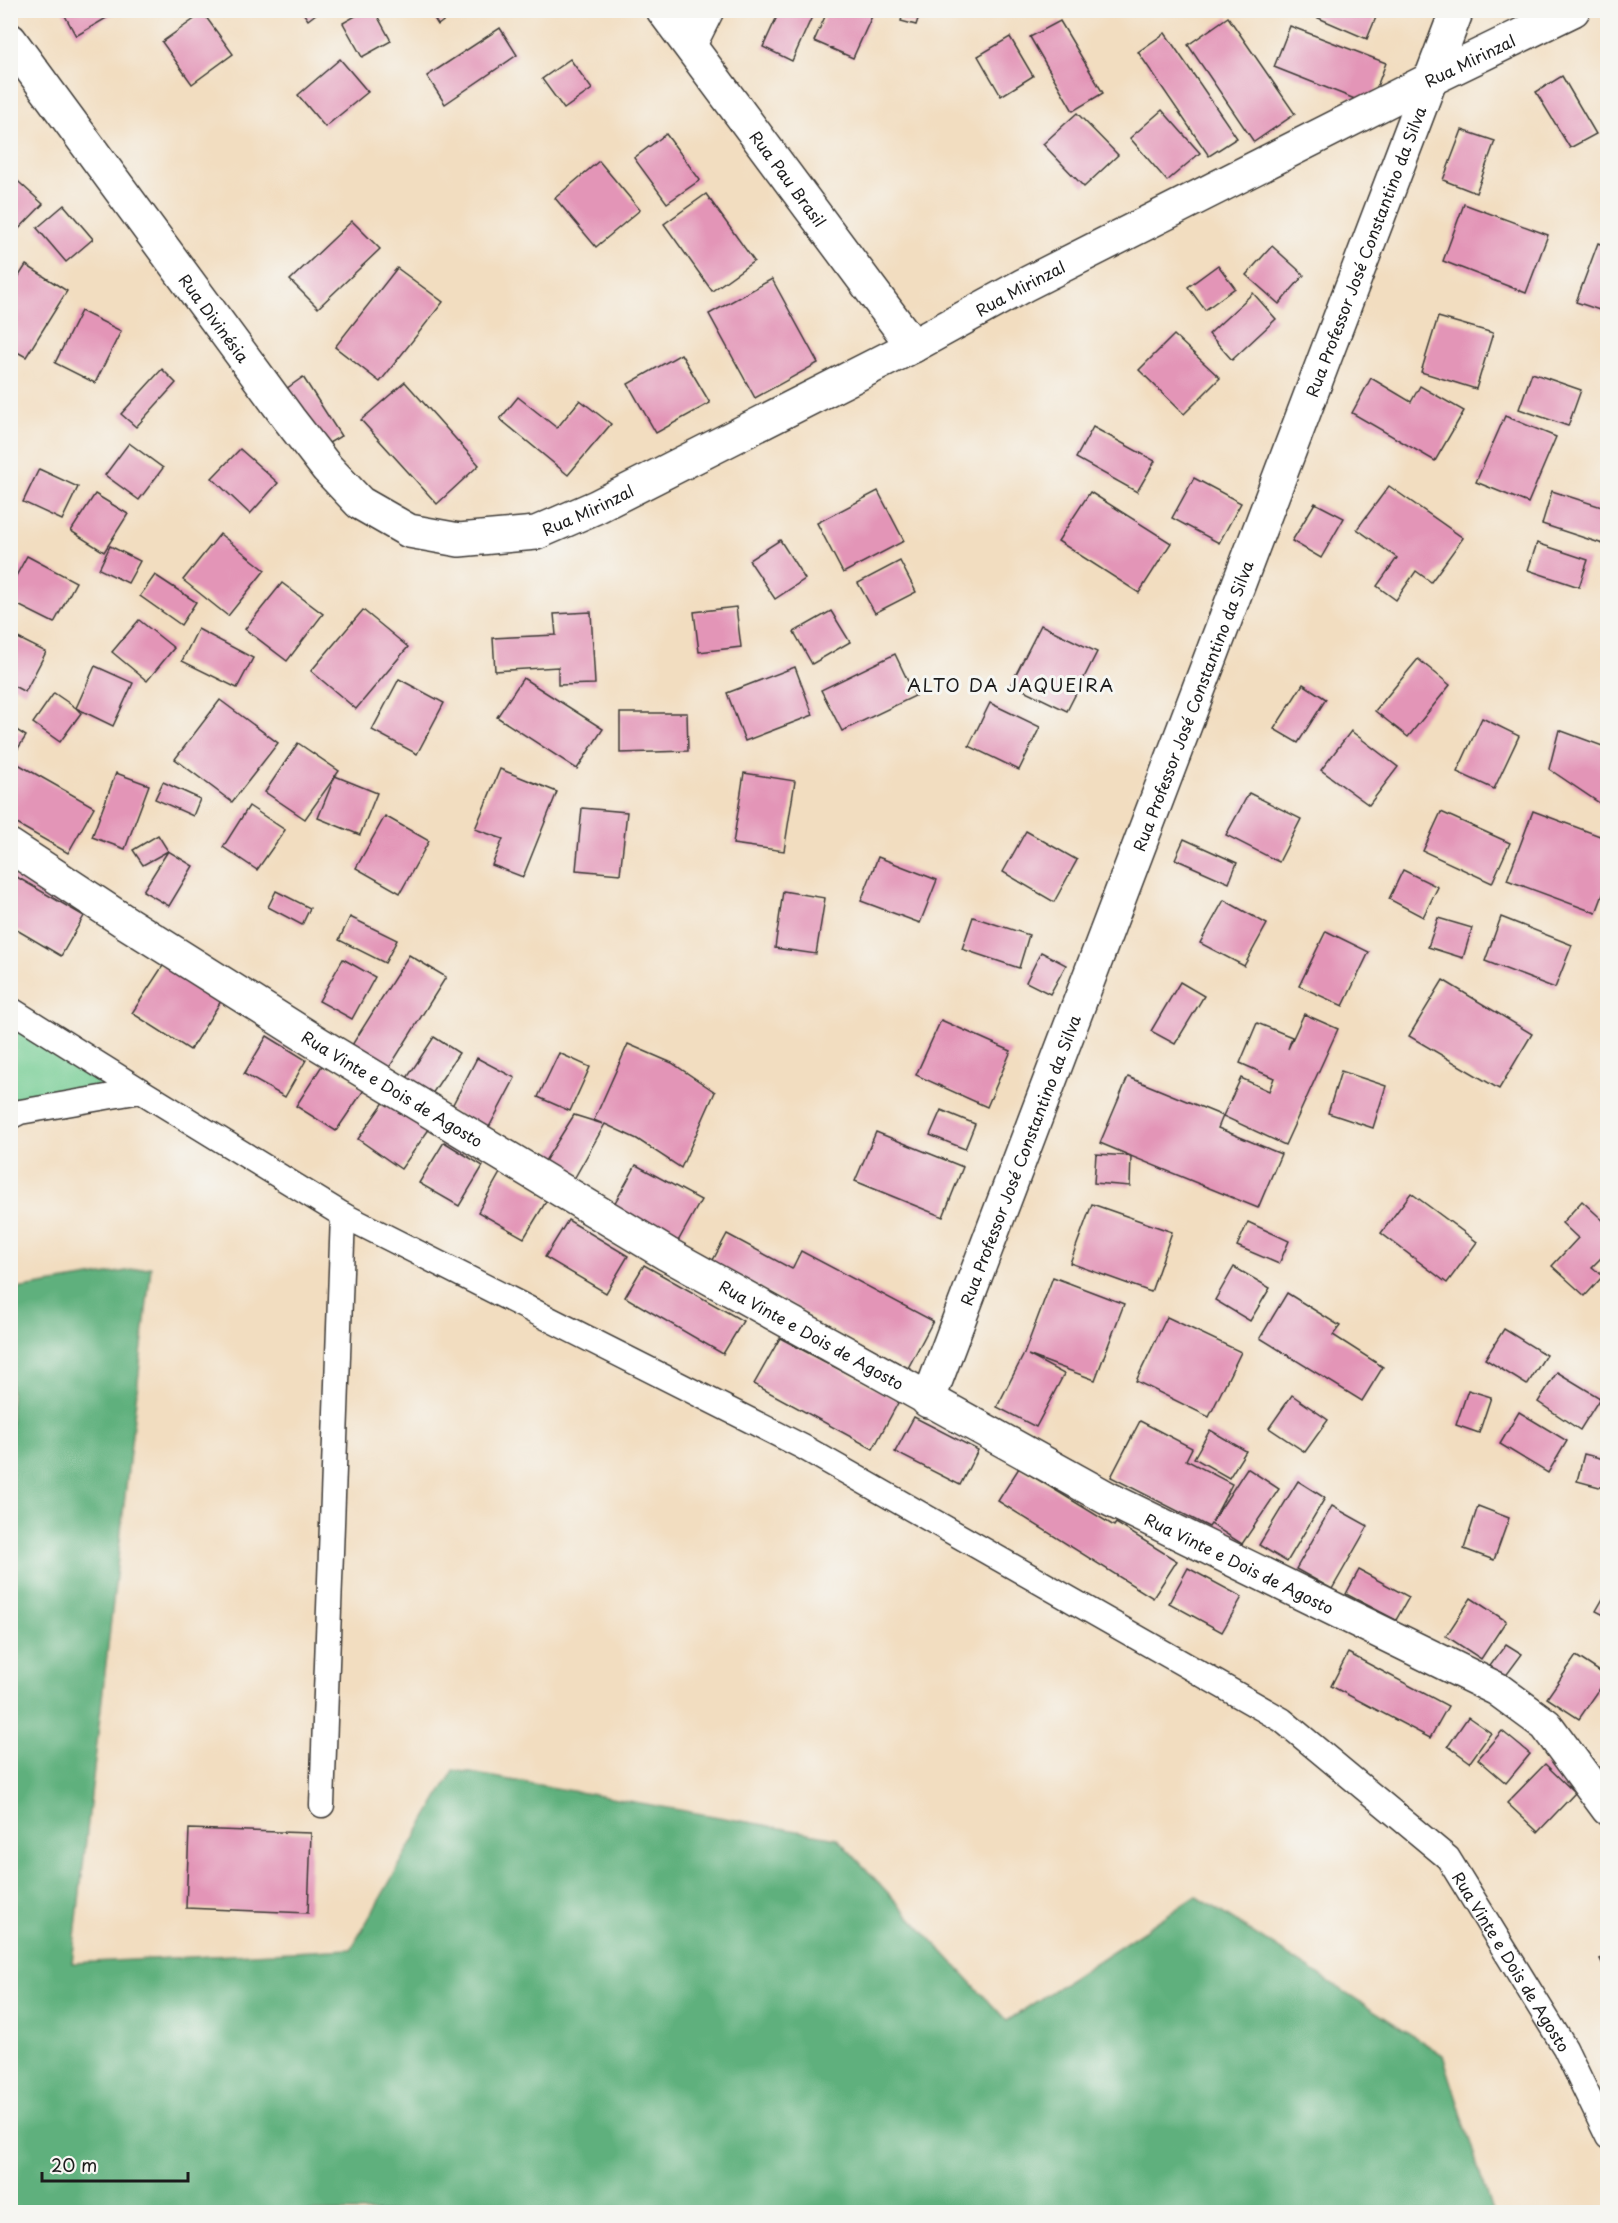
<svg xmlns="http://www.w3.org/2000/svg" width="1618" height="2223" font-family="'Playpen Sans',sans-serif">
	<rect width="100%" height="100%" fill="#f6f6f2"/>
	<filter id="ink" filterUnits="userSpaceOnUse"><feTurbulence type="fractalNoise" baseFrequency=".0167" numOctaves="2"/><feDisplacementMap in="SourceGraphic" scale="12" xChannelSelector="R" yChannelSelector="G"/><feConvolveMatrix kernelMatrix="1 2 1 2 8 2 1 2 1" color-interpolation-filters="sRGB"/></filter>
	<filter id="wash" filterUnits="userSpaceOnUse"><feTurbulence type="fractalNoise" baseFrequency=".008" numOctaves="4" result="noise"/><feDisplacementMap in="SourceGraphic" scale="24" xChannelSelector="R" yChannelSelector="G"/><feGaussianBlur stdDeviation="1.35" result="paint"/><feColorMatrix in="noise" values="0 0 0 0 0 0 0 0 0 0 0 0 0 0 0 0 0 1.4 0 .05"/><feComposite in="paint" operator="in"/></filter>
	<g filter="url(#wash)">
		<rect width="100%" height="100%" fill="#f2ddc0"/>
		<polygon fill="#73cc93" stroke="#487458" stroke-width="1.5" points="10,1024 108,1086 15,1099 11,1102"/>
		<polygon fill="#5eb07d" stroke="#3d664c" stroke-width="1.5" points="151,1267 72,1963 351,1949 454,1770 837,1838 1007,2021 1196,1896 1443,2055 1492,2212 11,2212 11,1290"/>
		<g id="blocks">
			<g fill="#e395b7">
				<polygon points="62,10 120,10 76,36"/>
				<polygon points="301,10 321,10 308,20"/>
				<polygon points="366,10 374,10 391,41 362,57 343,23"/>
				<polygon points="429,10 458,10 438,25"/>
				<polygon points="780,10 815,10 792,61 763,47"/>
				<polygon points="828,10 861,10 872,16 853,58 814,41"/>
				<polygon points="904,10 921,10 916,25 901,21"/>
				<polygon points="1300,10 1379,10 1367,39"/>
				<polygon points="203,13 233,54 192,84 162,42"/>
				<polygon points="1228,17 1295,114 1254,142 1188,45"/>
				<polygon points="1060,21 1103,93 1073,111 1030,37"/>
				<polygon points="1290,26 1386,63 1370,105 1274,67"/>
				<polygon points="500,28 517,55 445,104 427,76"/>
				<polygon points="1165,33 1237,138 1209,156 1138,52"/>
				<polygon points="1010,37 1033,76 1001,96 978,56"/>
				<polygon points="340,59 368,92 325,127 298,95"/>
				<polygon points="570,59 592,89 564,109 542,79"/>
				<polygon points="1562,76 1596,134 1570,148 1536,92"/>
				<polygon points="1162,110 1200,153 1167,181 1130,138"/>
				<polygon points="1077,113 1118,155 1084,187 1043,144"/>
				<polygon points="1462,130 1495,141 1476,193 1443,180"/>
				<polygon points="666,134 700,180 667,203 634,158"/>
				<polygon points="599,161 640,210 596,247 555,198"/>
				<polygon points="10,174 43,204 10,238"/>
				<polygon points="706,194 754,261 712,291 664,224"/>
				<polygon points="1464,204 1548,235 1526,293 1443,261"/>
				<polygon points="64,205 93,239 66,262 37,228"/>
				<polygon points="352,221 380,249 318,308 290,280"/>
				<polygon points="1598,243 1608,247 1608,313 1576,302"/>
				<polygon points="1272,246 1304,275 1279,304 1246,275"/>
				<polygon points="26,265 67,291 26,357 10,348 10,290"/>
				<polygon points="1218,265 1235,288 1205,310 1188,287"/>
				<polygon points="397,268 443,302 380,382 335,347"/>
				<polygon points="772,279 818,363 755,398 709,314"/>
				<polygon points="1253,293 1276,319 1232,360 1209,334"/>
				<polygon points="81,311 121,331 95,383 55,363"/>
				<polygon points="1438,317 1493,333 1476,389 1421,372"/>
				<polygon points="1174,335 1220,378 1184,414 1139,370"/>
				<polygon points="681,354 710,403 656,433 628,384"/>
				<polygon points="162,369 176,383 136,427 121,414"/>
				<polygon points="1532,373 1581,390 1568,426 1519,409"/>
				<polygon points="303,377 341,436 324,446 286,389"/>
				<polygon points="1371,378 1411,402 1420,386 1464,411 1435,461 1352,413"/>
				<polygon points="405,382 479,465 437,504 361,420"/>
				<polygon points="518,397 557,428 580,400 611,424 568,475 500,419"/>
				<polygon points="1505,416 1556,437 1528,503 1476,482"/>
				<polygon points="1093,427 1155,461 1137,492 1076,458"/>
				<polygon points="129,443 163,468 139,500 105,475"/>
				<polygon points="240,449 278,483 250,514 212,478"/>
				<polygon points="39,469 78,487 62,520 23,502"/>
				<polygon points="1194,478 1241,503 1219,543 1172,518"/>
				<polygon points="1389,486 1463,538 1431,582 1416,571 1396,600 1377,586 1397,558 1357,529"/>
				<polygon points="878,491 904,541 843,573 817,523"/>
				<polygon points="1552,491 1608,509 1608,530 1603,544 1542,524"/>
				<polygon points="1090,492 1171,543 1139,593 1058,541"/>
				<polygon points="95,494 128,514 104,552 71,531"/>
				<polygon points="1315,503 1344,518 1321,558 1292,541"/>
				<polygon points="220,534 265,570 228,616 183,580"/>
				<polygon points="780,540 805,579 775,599 749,560"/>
				<polygon points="1537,543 1588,560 1579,587 1528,570"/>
				<polygon points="110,546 140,561 128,583 99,569"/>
				<polygon points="27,556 76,582 54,623 10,601 10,587"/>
				<polygon points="900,561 916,592 875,613 858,583"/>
				<polygon points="155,575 196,602 181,625 140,596"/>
				<polygon points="282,583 323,614 287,661 245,629"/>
				<polygon points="736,607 741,647 699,652 694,612"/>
				<polygon points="363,610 408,647 356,709 311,671"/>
				<polygon points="831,611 850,642 812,664 794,632"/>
				<polygon points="591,612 595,684 558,685 558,667 495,671 493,638 556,635 554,614"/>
				<polygon points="139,620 174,648 147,681 112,652"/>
				<polygon points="1041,625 1097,652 1067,711 1011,684"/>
				<polygon points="198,629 253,658 237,688 182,661"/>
				<polygon points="10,634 46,652 25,692 10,684"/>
				<polygon points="895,654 915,696 842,731 821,690"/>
				<polygon points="1418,659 1450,685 1408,737 1375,711"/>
				<polygon points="95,666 133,683 113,726 76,708 81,713 60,742 33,723 54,693 76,708"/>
				<polygon points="795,667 813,715 745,741 727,693"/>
				<polygon points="523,678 603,729 577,769 497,717"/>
				<polygon points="399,679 444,703 417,754 372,730"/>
				<polygon points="1303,684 1326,699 1298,743 1274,729"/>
				<polygon points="220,700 278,743 232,802 175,759"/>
				<polygon points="990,703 1040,727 1019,770 969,746"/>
				<polygon points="620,713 687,713 688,751 620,753"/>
				<polygon points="1482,718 1519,736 1494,789 1457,772"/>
				<polygon points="10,726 26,736 10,761"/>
				<polygon points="1559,730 1608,748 1608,796 1604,806 1549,769"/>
				<polygon points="1351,731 1398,767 1369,805 1321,770"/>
				<polygon points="298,743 339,771 305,819 265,792"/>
				<polygon points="18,764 94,807 68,853 10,820 10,777"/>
				<polygon points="500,769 557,792 523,877 492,865 503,839 475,829"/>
				<polygon points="116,773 149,785 125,849 92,837"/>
				<polygon points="744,773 795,781 784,851 733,844"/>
				<polygon points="335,776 377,793 360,835 318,818"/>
				<polygon points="163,782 200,799 193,816 155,799"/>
				<polygon points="1249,793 1301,819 1279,862 1226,835"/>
				<polygon points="249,806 285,830 257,870 223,847"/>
				<polygon points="582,808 627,812 620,874 576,870"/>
				<polygon points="1533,811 1608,839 1608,881 1596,913 1507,880"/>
				<polygon points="1441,812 1510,843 1492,883 1423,851"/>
				<polygon points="385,816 429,841 400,893 356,868"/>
				<polygon points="1026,831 1077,860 1054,902 1003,872"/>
				<polygon points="158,835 168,851 193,866 169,906 143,891 168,851 143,865 133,850"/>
				<polygon points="1184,839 1237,863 1229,883 1175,859"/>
				<polygon points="878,857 937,880 920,923 861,901"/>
				<polygon points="1403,870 1438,887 1423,917 1389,899"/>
				<polygon points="10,873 84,916 61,956 10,926"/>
				<polygon points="276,891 310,908 302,925 268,907"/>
				<polygon points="783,891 825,898 816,954 775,948"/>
				<polygon points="1224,900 1267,924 1244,966 1200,943"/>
				<polygon points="350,917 397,940 385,963 339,940"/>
				<polygon points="973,917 1029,935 1019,968 962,949"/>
				<polygon points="1501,917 1572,945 1555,988 1485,961"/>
				<polygon points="1438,918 1472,928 1463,958 1428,947"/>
				<polygon points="1326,931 1369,952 1343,1006 1299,986"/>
				<polygon points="1041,952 1066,965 1050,994 1026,982"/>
				<polygon points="409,955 446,977 389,1068 352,1045"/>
				<polygon points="343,959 375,977 352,1019 319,1001"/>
				<polygon points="166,961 223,998 190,1050 132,1013"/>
				<polygon points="1443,980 1532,1034 1499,1089 1409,1036"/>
				<polygon points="1180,982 1204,996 1175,1044 1151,1031"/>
				<polygon points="1304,1014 1338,1029 1285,1145 1223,1116 1241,1078 1269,1091 1274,1078 1240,1063 1257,1023 1292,1037 1288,1049"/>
				<polygon points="941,1020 1011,1051 987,1107 916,1075"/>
				<polygon points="267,1036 306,1060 285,1097 244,1074"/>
				<polygon points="434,1037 459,1053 428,1100 403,1084"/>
				<polygon points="628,1044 672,1063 715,1092 681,1168 637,1139 605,1124 574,1179 545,1161 574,1115 603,1124 594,1120"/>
				<polygon points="559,1053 590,1067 570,1111 538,1097"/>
				<polygon points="477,1058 515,1078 488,1129 450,1110"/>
				<polygon points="323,1064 364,1090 336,1131 296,1106"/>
				<polygon points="1341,1071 1386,1086 1373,1128 1328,1113"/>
				<polygon points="1128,1077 1223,1116 1218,1128 1281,1154 1258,1208 1131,1156 1130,1186 1094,1183 1096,1154 1131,1156 1100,1143"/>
				<polygon points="387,1098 430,1128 401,1169 358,1139"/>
				<polygon points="941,1110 975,1124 965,1149 930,1135"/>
				<polygon points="876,1132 963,1167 943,1217 855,1181"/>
				<polygon points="444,1142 483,1166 459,1206 419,1183"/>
				<polygon points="636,1165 701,1200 677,1243 612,1208"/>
				<polygon points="500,1173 547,1200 524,1238 478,1212"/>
				<polygon points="1411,1193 1477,1242 1447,1283 1381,1233"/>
				<polygon points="1582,1201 1608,1225 1608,1251 1592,1267 1603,1276 1585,1296 1552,1266 1578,1238 1562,1223"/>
				<polygon points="1092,1204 1172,1232 1151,1292 1070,1263"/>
				<polygon points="568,1220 628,1256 606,1293 545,1257"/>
				<polygon points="1248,1222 1289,1241 1279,1264 1237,1246"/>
				<polygon points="727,1234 792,1269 801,1251 933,1321 908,1368 712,1262"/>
				<polygon points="644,1265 743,1321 723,1354 625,1297"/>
				<polygon points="1234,1267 1270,1288 1250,1321 1215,1300"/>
				<polygon points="1053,1277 1124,1304 1095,1380 1028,1355 1064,1374 1036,1427 997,1407 1024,1354"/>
				<polygon points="1287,1293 1340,1326 1333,1335 1383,1367 1362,1401 1260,1338"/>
				<polygon points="1167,1317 1241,1352 1209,1417 1136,1381"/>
				<polygon points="1504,1329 1546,1355 1527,1385 1485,1359"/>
				<polygon points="780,1338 899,1401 873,1449 754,1384"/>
				<polygon points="1557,1372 1600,1398 1580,1430 1538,1402"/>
				<polygon points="1468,1390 1491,1397 1479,1433 1456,1425"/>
				<polygon points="1292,1395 1328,1420 1305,1452 1269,1428"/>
				<polygon points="1519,1412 1567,1441 1548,1473 1500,1444"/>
				<polygon points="914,1417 978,1450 960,1485 895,1452"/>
				<polygon points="1140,1421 1192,1448 1186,1460 1232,1484 1212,1522 1247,1468 1279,1489 1242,1544 1211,1524 1209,1527 1111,1477"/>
				<polygon points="1210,1430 1246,1451 1229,1478 1194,1458"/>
				<polygon points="1584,1454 1608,1460 1607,1489 1577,1481"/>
				<polygon points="1019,1468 1114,1526 1116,1523 1177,1561 1153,1598 998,1501"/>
				<polygon points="1298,1481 1325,1498 1287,1562 1259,1545"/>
				<polygon points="1332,1506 1368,1526 1332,1589 1296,1569"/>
				<polygon points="1478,1506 1509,1518 1494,1560 1464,1549"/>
				<polygon points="1188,1568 1242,1597 1222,1632 1169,1603"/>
				<polygon points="1359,1570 1409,1597 1396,1620 1346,1594"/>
				<polygon points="1608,1590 1608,1617 1596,1611"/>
				<polygon points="1471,1598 1506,1621 1481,1659 1446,1636"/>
				<polygon points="1506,1644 1522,1654 1505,1677 1490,1666"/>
				<polygon points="1348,1653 1448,1706 1430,1738 1331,1686"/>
				<polygon points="1576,1656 1608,1677 1579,1719 1547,1698"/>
				<polygon points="1468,1717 1491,1733 1470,1762 1448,1746"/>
				<polygon points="1502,1731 1530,1754 1506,1783 1478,1759"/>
				<polygon points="1545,1764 1575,1793 1538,1832 1507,1803"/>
				<polygon points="189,1829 311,1833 308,1913 186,1908"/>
				<polygon points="1608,1956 1608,1975 1600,1959"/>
			</g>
		</g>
	</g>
	<g filter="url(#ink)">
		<use href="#blocks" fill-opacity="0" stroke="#3c3935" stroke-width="1.5"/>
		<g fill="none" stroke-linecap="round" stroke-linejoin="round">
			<g stroke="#3c3935" stroke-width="27">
				<g id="lane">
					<polyline points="10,1009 141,1091 20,1112 10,1117"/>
					<path id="s1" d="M141,1091L343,1215L803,1447L1282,1720L1448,1858L1565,2048L1608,2137"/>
					<polyline points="322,1805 343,1215"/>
				</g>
			</g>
			<g stroke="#3c3935" stroke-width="36">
				<g id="street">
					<path id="s2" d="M663,10L913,346"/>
					<path id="s3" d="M10,40L289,419L327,468L360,503L409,531L459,540L536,533L596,507L913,346L1024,285L1431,79L1573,10"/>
					<polyline points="690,44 707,10"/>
					<path id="s4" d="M10,846L127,923L319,1044L667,1254L1107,1498L1497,1689L1546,1725L1608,1809"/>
					<path id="s5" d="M928,1401L1457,10"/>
				</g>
			</g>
			<use href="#lane" stroke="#fff" stroke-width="24"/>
			<use href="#street" stroke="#fff" stroke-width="33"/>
		</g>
	</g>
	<g text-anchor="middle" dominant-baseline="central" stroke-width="6" stroke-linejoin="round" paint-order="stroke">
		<g font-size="16" fill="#1c1c1c" stroke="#f6f6f2">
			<text stroke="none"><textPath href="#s3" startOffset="1812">Rua Mirinzal</textPath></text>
			<text stroke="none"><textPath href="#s2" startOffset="210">Rua Pau Brasil</textPath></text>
			<text stroke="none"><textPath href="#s5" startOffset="1230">Rua Professor José Constantino da Silva</textPath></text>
			<text stroke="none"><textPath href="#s3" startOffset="1308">Rua Mirinzal</textPath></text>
			<text stroke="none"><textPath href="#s3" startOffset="345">Rua Divinésia</textPath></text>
			<text stroke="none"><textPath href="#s3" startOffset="822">Rua Mirinzal</textPath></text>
			<text stroke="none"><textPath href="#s5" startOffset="744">Rua Professor José Constantino da Silva</textPath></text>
			<text stroke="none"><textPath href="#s4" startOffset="453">Rua Vinte e Dois de Agosto</textPath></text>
			<text stroke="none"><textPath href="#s5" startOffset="258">Rua Professor José Constantino da Silva</textPath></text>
			<text stroke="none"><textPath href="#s4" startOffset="939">Rua Vinte e Dois de Agosto</textPath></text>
			<text stroke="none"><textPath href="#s4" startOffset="1424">Rua Vinte e Dois de Agosto</textPath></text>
			<text stroke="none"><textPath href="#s1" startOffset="1641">Rua Vinte e Dois de Agosto</textPath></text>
		</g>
		<g font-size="18" letter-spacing="1.5" fill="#1c1c1c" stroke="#f6f6f2">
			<text x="1011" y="684">ALTO DA JAQUEIRA</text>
		</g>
	</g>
	<rect width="1618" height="2223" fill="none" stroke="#f6f6f2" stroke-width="36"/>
	<path d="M42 2172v9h146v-9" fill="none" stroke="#1c1c1c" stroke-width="3"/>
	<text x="51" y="2172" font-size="18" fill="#1c1c1c" stroke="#f6f6f2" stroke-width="4.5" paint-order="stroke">20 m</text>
</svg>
